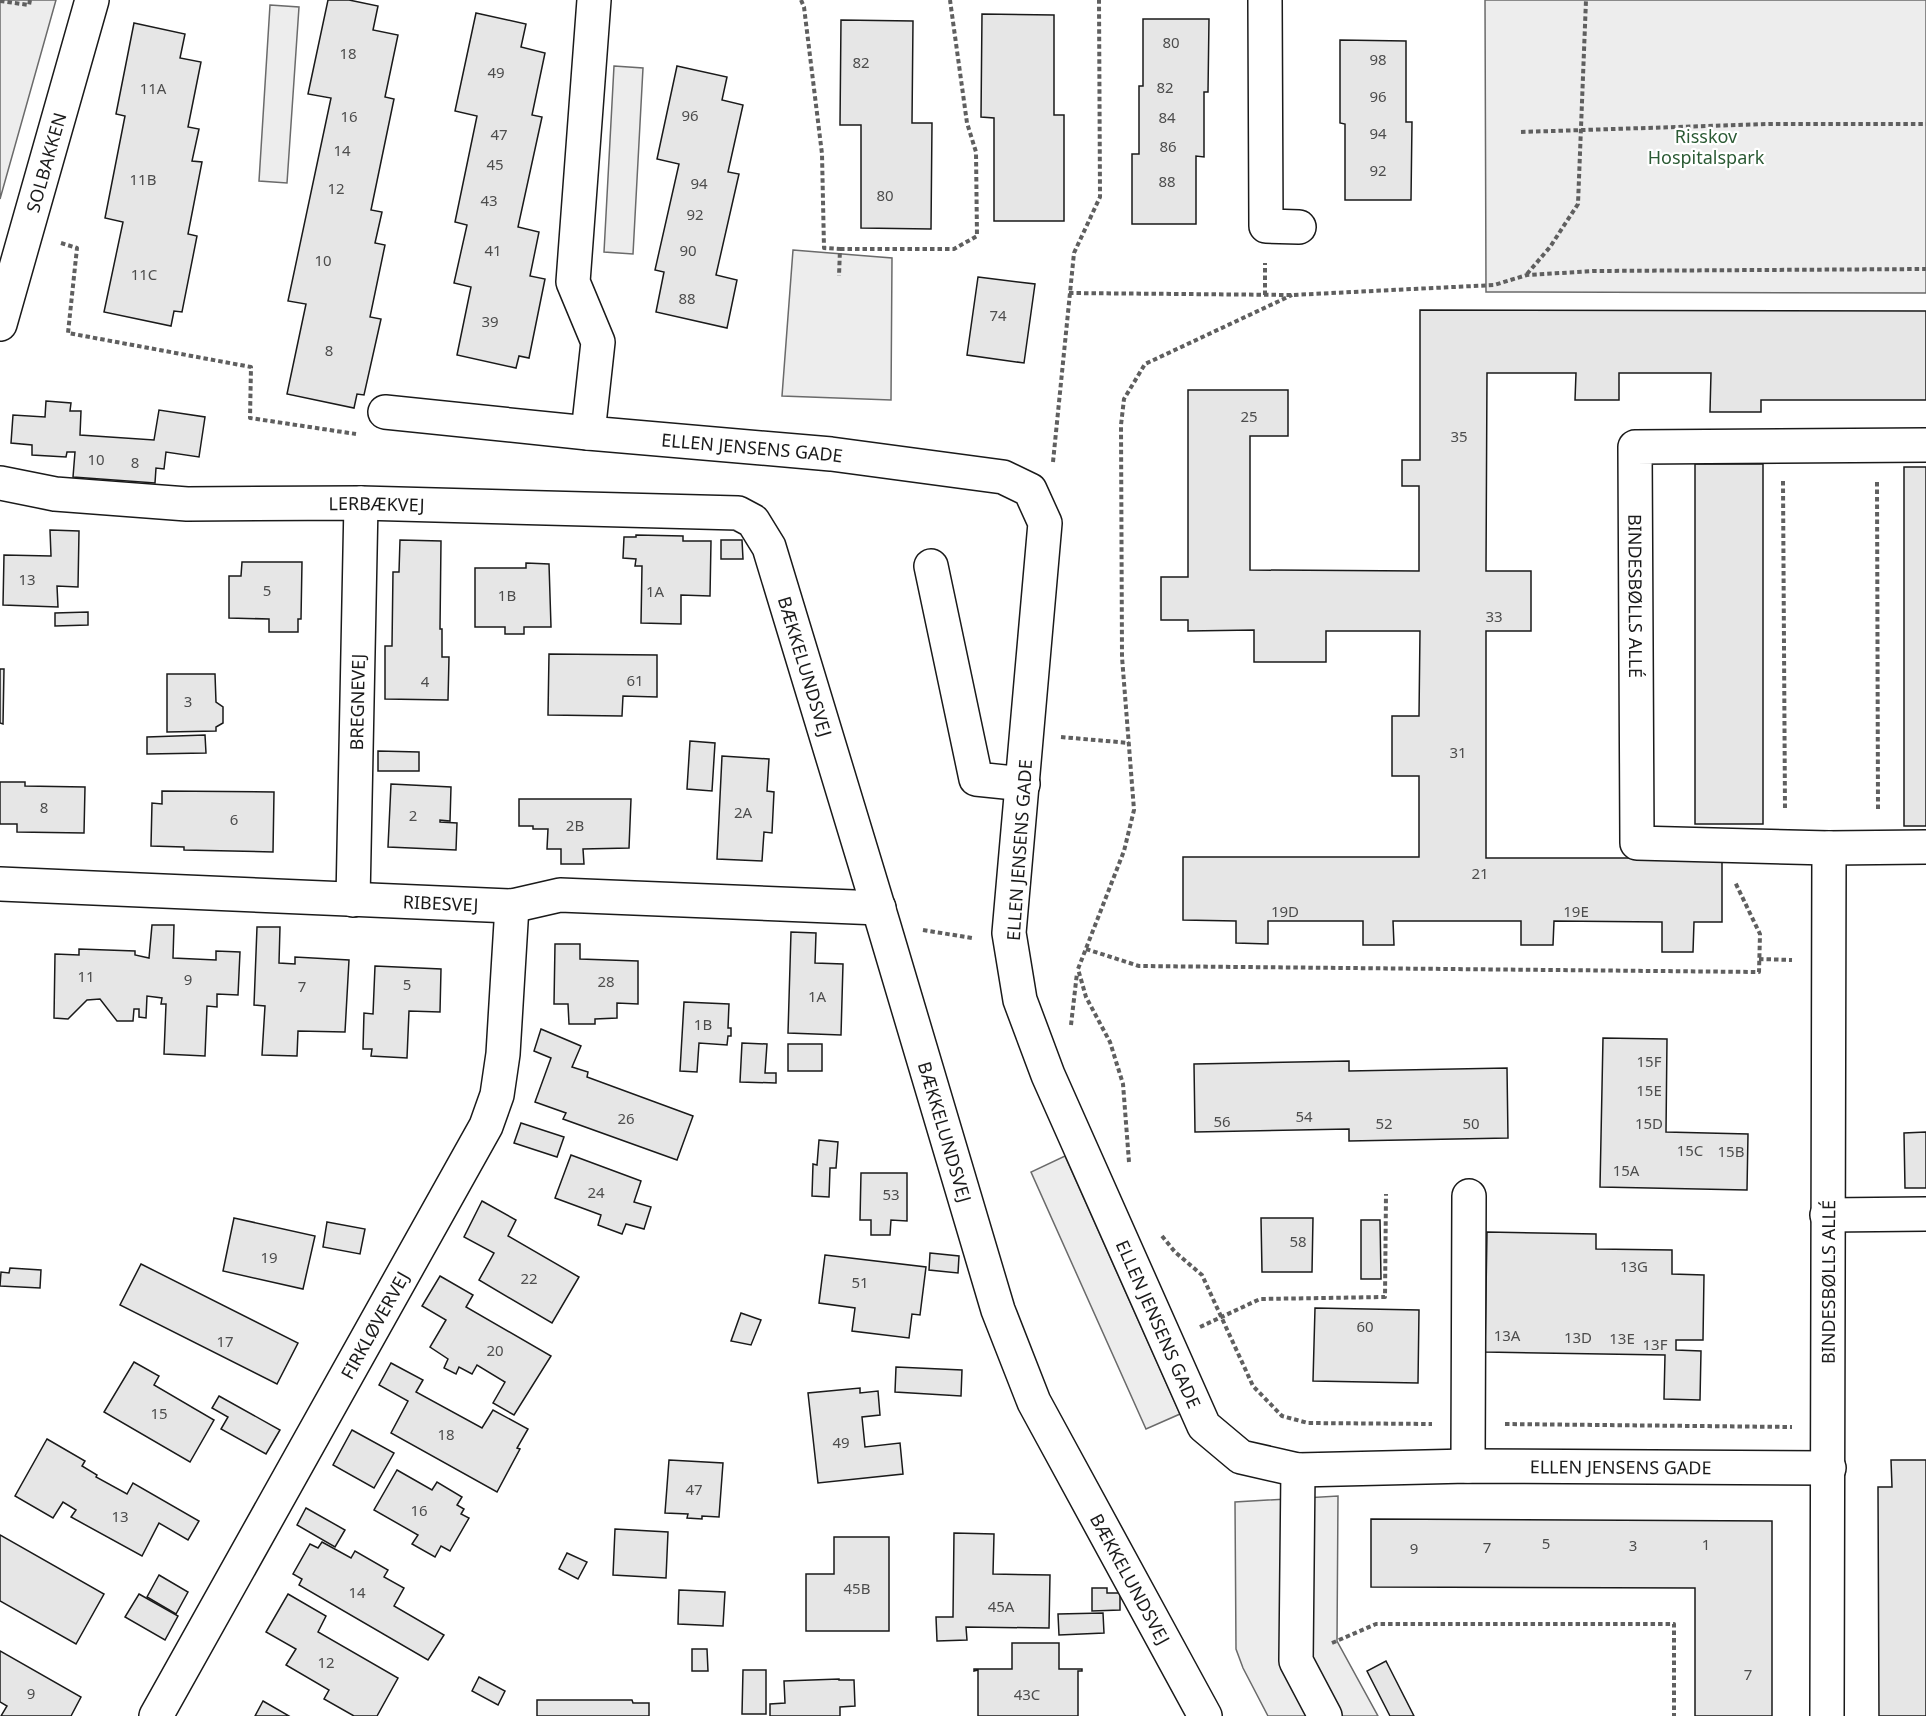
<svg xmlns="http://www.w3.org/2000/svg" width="1926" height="1716" font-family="'Noto Sans',sans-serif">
	<rect width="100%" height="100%" fill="#fff"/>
	<g fill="#ededed" stroke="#6a6a6a" stroke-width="1.5">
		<polygon points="0,0 56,0 0,199"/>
		<polygon points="1485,0 1926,0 1926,293 1486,292"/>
		<polygon points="270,5 299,7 287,183 259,181"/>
		<polygon points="614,66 643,68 633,254 604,252"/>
		<polygon points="793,250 892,258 891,400 782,396"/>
		<polygon points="1065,1156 1180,1414 1146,1429 1031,1172"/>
		<polygon points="1338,1496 1337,1641 1378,1716 1268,1716 1243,1668 1236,1649 1235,1502"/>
	</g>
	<g fill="#e6e6e6" stroke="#1a1a1a" stroke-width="1.5">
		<polygon points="328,0 349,0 378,6 373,30 398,35 385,97 394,99 371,210 382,212 375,243 385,245 370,317 381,319 364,395 357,394 354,408 287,394 306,304 288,301 331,98 308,94"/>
		<polygon points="476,13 526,24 521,47 545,53 532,115 542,117 518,227 539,232 530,276 545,279 529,358 519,356 516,368 457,355 471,287 454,283 467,225 455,222 477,116 455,111"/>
		<polygon points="982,14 1054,15 1054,115 1064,115 1064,221 994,221 994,118 981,117"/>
		<polygon points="1143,19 1209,19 1208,92 1204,92 1204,157 1196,156 1196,224 1132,224 1132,154 1139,154 1139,86 1143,86"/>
		<polygon points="841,20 913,21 912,123 932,123 931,229 861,228 861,125 840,125"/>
		<polygon points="134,23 185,34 180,58 201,62 188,127 199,129 192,161 202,162 188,234 197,236 182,312 174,311 171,326 104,312 123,222 105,218 125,116 116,114"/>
		<polygon points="1340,40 1406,41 1406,122 1412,122 1411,200 1345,200 1345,124 1340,123"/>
		<polygon points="677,66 727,77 722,100 743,105 728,172 739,174 716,275 737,280 727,328 656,312 664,272 655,270 679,164 657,159"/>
		<polygon points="978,277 1035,284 1024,363 967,355"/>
		<polygon points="1420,310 1926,311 1926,400 1761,400 1761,412 1710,412 1711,373 1619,373 1619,400 1575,400 1576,373 1487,373 1486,571 1531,571 1531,631 1486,631 1486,858 1722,858 1722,922 1694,922 1693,952 1662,952 1662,922 1554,921 1553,945 1521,945 1521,921 1393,921 1394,945 1363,945 1363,921 1268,921 1268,944 1236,943 1236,921 1183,920 1183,857 1419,857 1419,776 1392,776 1392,716 1419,716 1420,631 1326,631 1326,662 1254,662 1254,630 1188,631 1188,620 1161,620 1161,577 1188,577 1188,390 1288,390 1288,436 1250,436 1250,570 1419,571 1419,486 1402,486 1402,460 1420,460"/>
		<polygon points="46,401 71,403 70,411 81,411 80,435 154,440 159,410 205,417 199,457 166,452 164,469 156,468 155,483 73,477 75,452 67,452 66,457 32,455 32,445 11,443 13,415 45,417"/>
		<rect x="1695" y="464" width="68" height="360"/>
		<rect x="1904" y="467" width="22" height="359"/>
		<polygon points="50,530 79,531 78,587 57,586 58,607 3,605 4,555 51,556"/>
		<polygon points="636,535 683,536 683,541 711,541 710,596 681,595 681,624 641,623 642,566 635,566 636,559 623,558 624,537 636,537"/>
		<polygon points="400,540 441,541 440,629 442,629 442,657 449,657 448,700 385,699 385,646 392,646 393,572 399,572"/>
		<polygon points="721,540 742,540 743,559 721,559"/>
		<polygon points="242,562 302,562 301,619 298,619 298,632 269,632 269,619 229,618 229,576 241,576"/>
		<polygon points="526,563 549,564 551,627 524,627 524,634 505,634 505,627 475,627 475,568 526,568"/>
		<polygon points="88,612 88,625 55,626 55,613"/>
		<polygon points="549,654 657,655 657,697 623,696 622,716 548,715"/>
		<polygon points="0,669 4,669 3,724 0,723"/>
		<polygon points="167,674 215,674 216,702 223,707 223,723 216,727 216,731 167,732"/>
		<polygon points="205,735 206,753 147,754 147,737"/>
		<polygon points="690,741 715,743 712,791 687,789"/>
		<polygon points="378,751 419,752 419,771 378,771"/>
		<polygon points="722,756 769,759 767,791 774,792 772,833 764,832 762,861 717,859"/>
		<polygon points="0,782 25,782 25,786 85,787 84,833 17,832 17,824 0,824"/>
		<polygon points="391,784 451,787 450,821 440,820 440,822 457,823 456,850 388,847"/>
		<polygon points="162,791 274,792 273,852 184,850 184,847 151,846 152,803 162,804"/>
		<polygon points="519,799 631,799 629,848 583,849 584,864 561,864 561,849 547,849 548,829 533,829 533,826 519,826"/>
		<polygon points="152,925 174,925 173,958 216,960 216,951 240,952 238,995 217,994 217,1007 207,1006 205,1056 164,1054 166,1004 161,1004 162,998 147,996 146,1018 139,1017 139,1009 134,1009 133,1021 117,1021 100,999 87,1000 68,1019 54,1018 55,954 79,955 79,949 135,951 135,955 149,958"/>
		<polygon points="257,927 280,927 279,963 295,964 295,957 349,960 345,1032 298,1031 297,1056 262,1055 265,1006 254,1005"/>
		<polygon points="791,932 816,933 815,963 843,964 841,1035 788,1033"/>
		<polygon points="555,944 580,944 580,959 638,961 638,1004 617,1003 617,1018 595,1019 595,1024 569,1024 568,1004 554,1004"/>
		<polygon points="375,966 441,969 440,1012 409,1011 407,1058 371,1056 372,1049 363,1049 364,1013 373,1014"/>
		<polygon points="684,1002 729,1004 728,1028 731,1028 731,1036 728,1036 727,1045 699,1043 697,1072 680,1071"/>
		<polygon points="541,1029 581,1046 572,1067 588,1072 587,1077 693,1116 677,1160 563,1119 566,1113 535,1102 551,1058 534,1051"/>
		<polygon points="1603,1038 1667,1039 1666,1132 1748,1134 1747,1190 1600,1187"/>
		<polygon points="742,1043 767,1044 765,1073 776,1073 776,1083 740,1082"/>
		<rect x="788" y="1044" width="34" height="27"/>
		<polygon points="1349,1061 1349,1071 1507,1068 1508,1138 1349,1141 1349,1129 1195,1132 1194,1064"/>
		<polygon points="521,1123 564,1137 557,1157 514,1143"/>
		<polygon points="1926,1132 1926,1188 1905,1188 1904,1133"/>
		<polygon points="819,1140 838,1142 836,1168 830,1168 829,1197 812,1196 813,1164 817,1165"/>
		<polygon points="571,1155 641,1181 634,1202 651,1207 644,1229 626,1224 622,1234 598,1225 601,1215 555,1198"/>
		<polygon points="861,1173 907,1173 907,1221 891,1220 890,1235 871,1235 871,1220 860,1220"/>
		<polygon points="482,1201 516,1220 508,1236 579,1277 552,1323 479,1280 494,1253 464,1237"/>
		<polygon points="234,1218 315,1236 303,1289 223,1271"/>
		<polygon points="1261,1218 1313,1218 1312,1272 1262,1272"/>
		<polygon points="1361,1220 1380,1220 1381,1279 1361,1279"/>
		<polygon points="327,1222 365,1229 360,1254 323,1247"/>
		<polygon points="1487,1232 1596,1234 1596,1249 1672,1250 1672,1274 1704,1275 1703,1340 1676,1340 1676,1350 1701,1351 1700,1400 1664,1399 1665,1355 1485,1352"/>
		<polygon points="930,1253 959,1256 958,1273 929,1270"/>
		<polygon points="825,1255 926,1267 920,1315 912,1314 909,1338 852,1331 855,1308 819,1303"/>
		<polygon points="141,1264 298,1343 277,1384 120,1305"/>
		<polygon points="10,1268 41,1270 40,1288 0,1286 1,1272 9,1273"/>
		<polygon points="440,1276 473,1295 466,1307 551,1356 514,1415 493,1403 505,1382 477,1365 472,1374 459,1367 456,1374 444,1368 448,1359 430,1347 446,1320 422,1306"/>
		<polygon points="1315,1308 1419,1310 1418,1383 1313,1381"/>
		<polygon points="741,1313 761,1320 751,1345 731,1341"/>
		<polygon points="134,1362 159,1376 154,1385 214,1420 190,1462 104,1412"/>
		<polygon points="391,1363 423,1380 416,1392 482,1428 493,1410 528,1429 517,1448 520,1449 497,1492 391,1433 408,1401 379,1385"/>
		<polygon points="896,1367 962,1370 961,1396 895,1392"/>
		<polygon points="860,1388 860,1393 878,1391 880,1415 862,1417 865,1447 900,1443 903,1474 818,1483 808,1393"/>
		<polygon points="219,1396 280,1430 266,1454 221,1429 228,1417 212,1408"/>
		<polygon points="352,1430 394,1453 374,1488 333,1465"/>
		<polygon points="47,1439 85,1461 82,1466 97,1475 96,1477 127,1494 133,1483 199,1521 188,1540 159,1523 142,1556 71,1517 76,1510 63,1502 53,1518 15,1496"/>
		<polygon points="669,1460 723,1463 719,1517 702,1516 702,1519 687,1518 688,1514 665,1513"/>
		<polygon points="1891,1460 1926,1460 1926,1716 1879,1716 1878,1487 1892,1487"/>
		<polygon points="397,1470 432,1490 437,1482 462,1497 457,1505 464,1509 461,1514 469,1518 450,1551 441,1546 435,1557 412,1544 418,1535 374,1510"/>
		<polygon points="306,1508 345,1530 335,1547 297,1525"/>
		<polygon points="1371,1519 1772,1521 1772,1716 1695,1716 1695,1588 1371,1587"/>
		<polygon points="615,1529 668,1532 666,1578 613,1575"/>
		<polygon points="954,1533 994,1534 993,1574 1050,1575 1049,1628 966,1627 967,1640 937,1641 936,1617 953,1617"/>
		<polygon points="0,1535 104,1594 76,1644 0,1601"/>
		<polygon points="834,1537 889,1537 889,1631 806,1631 806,1574 834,1574"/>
		<polygon points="322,1542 351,1558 355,1551 388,1570 384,1577 404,1588 394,1606 444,1635 428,1660 299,1585 302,1579 293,1574 310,1544 318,1548"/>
		<polygon points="567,1553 587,1562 578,1579 559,1569"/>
		<polygon points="159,1575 188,1592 176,1614 147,1597"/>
		<polygon points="1092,1588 1107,1588 1107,1593 1120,1593 1120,1610 1092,1611"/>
		<polygon points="679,1590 725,1592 723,1626 678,1624"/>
		<polygon points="139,1594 178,1616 165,1640 125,1617"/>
		<polygon points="288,1594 326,1616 318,1632 398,1678 377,1716 354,1716 324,1699 329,1690 286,1665 296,1649 266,1632"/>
		<polygon points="1103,1613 1104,1633 1059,1635 1058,1614"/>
		<polygon points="1012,1643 1059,1643 1059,1669 1082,1669 1082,1671 1078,1671 1078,1716 978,1716 978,1670 974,1671 974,1669 1012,1669"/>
		<polygon points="692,1649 707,1649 708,1671 692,1671"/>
		<polygon points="0,1651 81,1697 71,1716 1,1716 7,1706 0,1702"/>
		<polygon points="1386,1661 1414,1716 1390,1716 1367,1671"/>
		<polygon points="743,1670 766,1670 766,1714 742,1714"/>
		<polygon points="479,1677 505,1691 498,1705 472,1691"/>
		<polygon points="839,1679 839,1680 854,1680 855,1706 840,1707 840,1716 770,1716 770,1704 785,1703 784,1681"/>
		<polygon points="537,1700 632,1700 633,1703 649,1703 649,1716 537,1716"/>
		<polygon points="263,1701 289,1716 255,1716"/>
	</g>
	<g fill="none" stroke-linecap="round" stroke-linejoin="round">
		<g stroke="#1a1a1a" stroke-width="36">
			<g id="minor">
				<path id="s1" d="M594,0L573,282L598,342L588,433L831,454L1003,477L1030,490L1045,523L1009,933L1020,1000L1048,1075L1204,1426L1241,1457L1298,1470L1468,1466L1829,1468"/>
				<polyline points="1265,0 1266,226 1299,227"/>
				<path id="s2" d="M0,324L92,0"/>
				<polyline points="385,412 588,433"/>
				<path id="s3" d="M1926,445L1635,447L1637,843L1829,848L1926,847"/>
				<path id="s4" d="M0,483L55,494L187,504L361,503L738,513L753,521L769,547L883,923L998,1310L1034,1402L1205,1716"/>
				<polyline points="931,566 976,779 1023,784"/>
				<path id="s5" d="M0,884L512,906L560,895L879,908"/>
				<path id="s6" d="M353,900L361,503"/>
				<polyline points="1827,1215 1926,1214"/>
				<polyline points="1468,1466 1469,1196"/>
				<polyline points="1298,1470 1296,1661 1325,1716"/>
				<path id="s7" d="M156,1716L486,1126L497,1095L503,1054L512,906"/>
				<path id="s8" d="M1827,1716L1829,848"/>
			</g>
		</g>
		<g stroke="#5f5f5f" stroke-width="4" stroke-dasharray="4.5 3" stroke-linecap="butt">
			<polyline points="801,0 804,7 822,154 824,248 840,249 839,276"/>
			<polyline points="0,1 29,5 30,0"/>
			<polyline points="1521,132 1769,124 1926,124"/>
			<polyline points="61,243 77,248 68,333 251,367 250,418 356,434"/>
			<polyline points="840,249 954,249 977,236 976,152 967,123 950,0"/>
			<polyline points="1527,274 1550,247 1578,204 1586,0"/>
			<polyline points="1069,293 1292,295 1494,285 1527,275 1594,271 1926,269"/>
			<polyline points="1265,295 1265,263"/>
			<polyline points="1053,462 1074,253 1100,197 1099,0"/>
			<polyline points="1783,481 1785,810"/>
			<polyline points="1877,482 1878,810"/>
			<polyline points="1061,737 1129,743"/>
			<polyline points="923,930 972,938"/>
			<polyline points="1086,949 1139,966 1759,972 1760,934 1735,882"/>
			<polyline points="1759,959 1792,960"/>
			<polyline points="1071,1025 1077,973"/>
			<polyline points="1129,1162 1123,1084 1110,1042 1086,997 1078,969 1124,851 1134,810 1122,657 1121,425 1124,399 1145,364 1292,295"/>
			<polyline points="1162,1236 1175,1252 1202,1275 1253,1386 1282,1416 1308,1423 1432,1424"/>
			<polyline points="1200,1327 1260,1299 1385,1297 1386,1194"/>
			<polyline points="1505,1424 1792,1427"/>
			<polyline points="1332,1643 1376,1624 1674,1624 1674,1716"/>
		</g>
		<use href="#minor" stroke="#fff" stroke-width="33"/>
	</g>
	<g text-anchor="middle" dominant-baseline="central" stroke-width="4.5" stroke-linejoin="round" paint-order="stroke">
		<g font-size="15" fill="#4d4d4d">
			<text x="1171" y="42">80</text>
			<text x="348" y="53">18</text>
			<text x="1378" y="59">98</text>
			<text x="861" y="62">82</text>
			<text x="496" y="72">49</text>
			<text x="1165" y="87">82</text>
			<text x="153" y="88">11A</text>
			<text x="1378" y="96">96</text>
			<text x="690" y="115">96</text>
			<text x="349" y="116">16</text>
			<text x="1167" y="117">84</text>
			<text x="1378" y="133">94</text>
			<text x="499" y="134">47</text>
			<text x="1168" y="146">86</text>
			<text x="342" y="150">14</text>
			<text x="495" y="164">45</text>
			<text x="1378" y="170">92</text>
			<text x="143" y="179">11B</text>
			<text x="1167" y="181">88</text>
			<text x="699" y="183">94</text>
			<text x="336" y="188">12</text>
			<text x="885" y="195">80</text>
			<text x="489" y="200">43</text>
			<text x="695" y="214">92</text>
			<text x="493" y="250">41</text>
			<text x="688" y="250">90</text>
			<text x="323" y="260">10</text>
			<text x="144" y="274">11C</text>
			<text x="687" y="298">88</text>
			<text x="998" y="315">74</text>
			<text x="490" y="321">39</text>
			<text x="329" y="350">8</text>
			<text x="1249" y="416">25</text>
			<text x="1459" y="436">35</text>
			<text x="96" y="459">10</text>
			<text x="135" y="462">8</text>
			<text x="27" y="579">13</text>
			<text x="267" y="590">5</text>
			<text x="655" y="591">1A</text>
			<text x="507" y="595">1B</text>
			<text x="1494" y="616">33</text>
			<text x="635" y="680">61</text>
			<text x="425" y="681">4</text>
			<text x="188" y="701">3</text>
			<text x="1458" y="752">31</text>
			<text x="44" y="807">8</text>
			<text x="743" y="812">2A</text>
			<text x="413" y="815">2</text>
			<text x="234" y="819">6</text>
			<text x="575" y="825">2B</text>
			<text x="1480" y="873">21</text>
			<text x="1285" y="911">19D</text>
			<text x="1576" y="911">19E</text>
			<text x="86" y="976">11</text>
			<text x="188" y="979">9</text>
			<text x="606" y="981">28</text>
			<text x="407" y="984">5</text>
			<text x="302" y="986">7</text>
			<text x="817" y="996">1A</text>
			<text x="703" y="1024">1B</text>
			<text x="1649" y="1061">15F</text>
			<text x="1649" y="1090">15E</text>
			<text x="1304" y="1116">54</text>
			<text x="626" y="1118">26</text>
			<text x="1222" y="1121">56</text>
			<text x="1384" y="1123">52</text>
			<text x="1471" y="1123">50</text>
			<text x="1649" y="1123">15D</text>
			<text x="1690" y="1150">15C</text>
			<text x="1731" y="1151">15B</text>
			<text x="1626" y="1170">15A</text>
			<text x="596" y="1192">24</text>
			<text x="891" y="1194">53</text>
			<text x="1298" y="1241">58</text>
			<text x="269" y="1257">19</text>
			<text x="1634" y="1266">13G</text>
			<text x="529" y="1278">22</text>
			<text x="860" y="1282">51</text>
			<text x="1365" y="1326">60</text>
			<text x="1507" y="1335">13A</text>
			<text x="1578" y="1337">13D</text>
			<text x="1622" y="1338">13E</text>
			<text x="225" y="1341">17</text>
			<text x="1655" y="1344">13F</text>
			<text x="495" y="1350">20</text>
			<text x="159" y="1413">15</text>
			<text x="446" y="1434">18</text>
			<text x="841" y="1442">49</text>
			<text x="694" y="1489">47</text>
			<text x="419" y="1510">16</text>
			<text x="120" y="1516">13</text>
			<text x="1546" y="1543">5</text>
			<text x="1706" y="1544">1</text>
			<text x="1633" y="1545">3</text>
			<text x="1487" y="1547">7</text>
			<text x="1414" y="1548">9</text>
			<text x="857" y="1588">45B</text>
			<text x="357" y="1592">14</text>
			<text x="1001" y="1606">45A</text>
			<text x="326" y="1662">12</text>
			<text x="1748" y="1674">7</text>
			<text x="31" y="1693">9</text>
			<text x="1027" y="1694">43C</text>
		</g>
		<g font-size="18" fill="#2b5a34" stroke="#fff">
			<text x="1706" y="136">Risskov<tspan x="1706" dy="21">Hospitalspark</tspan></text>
		</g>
		<g font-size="18" fill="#1a1a1a" stroke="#fff">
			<text stroke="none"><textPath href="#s2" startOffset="168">SOLBAKKEN</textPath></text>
			<text stroke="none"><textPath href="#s1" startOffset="604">ELLEN JENSENS GADE</textPath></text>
			<text stroke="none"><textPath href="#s4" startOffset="378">LERBÆKVEJ</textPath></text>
			<text stroke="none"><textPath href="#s3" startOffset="440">BINDESBØLLS ALLÉ</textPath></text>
			<text stroke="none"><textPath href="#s4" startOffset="912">BÆKKELUNDSVEJ</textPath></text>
			<text stroke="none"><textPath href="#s6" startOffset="198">BREGNEVEJ</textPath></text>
			<text transform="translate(1019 850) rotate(-86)">ELLEN JENSENS GADE</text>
			<text stroke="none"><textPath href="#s5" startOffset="441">RIBESVEJ</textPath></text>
			<text stroke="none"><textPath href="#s4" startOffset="1398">BÆKKELUNDSVEJ</textPath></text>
			<text stroke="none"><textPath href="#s8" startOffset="434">BINDESBØLLS ALLÉ</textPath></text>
			<text stroke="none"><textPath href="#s7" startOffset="448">FIRKLØVERVEJ</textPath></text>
			<text stroke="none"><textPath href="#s1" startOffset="1755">ELLEN JENSENS GADE</textPath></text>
			<text stroke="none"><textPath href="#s1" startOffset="2296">ELLEN JENSENS GADE</textPath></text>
			<text stroke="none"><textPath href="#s4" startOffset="1884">BÆKKELUNDSVEJ</textPath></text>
		</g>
	</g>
</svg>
